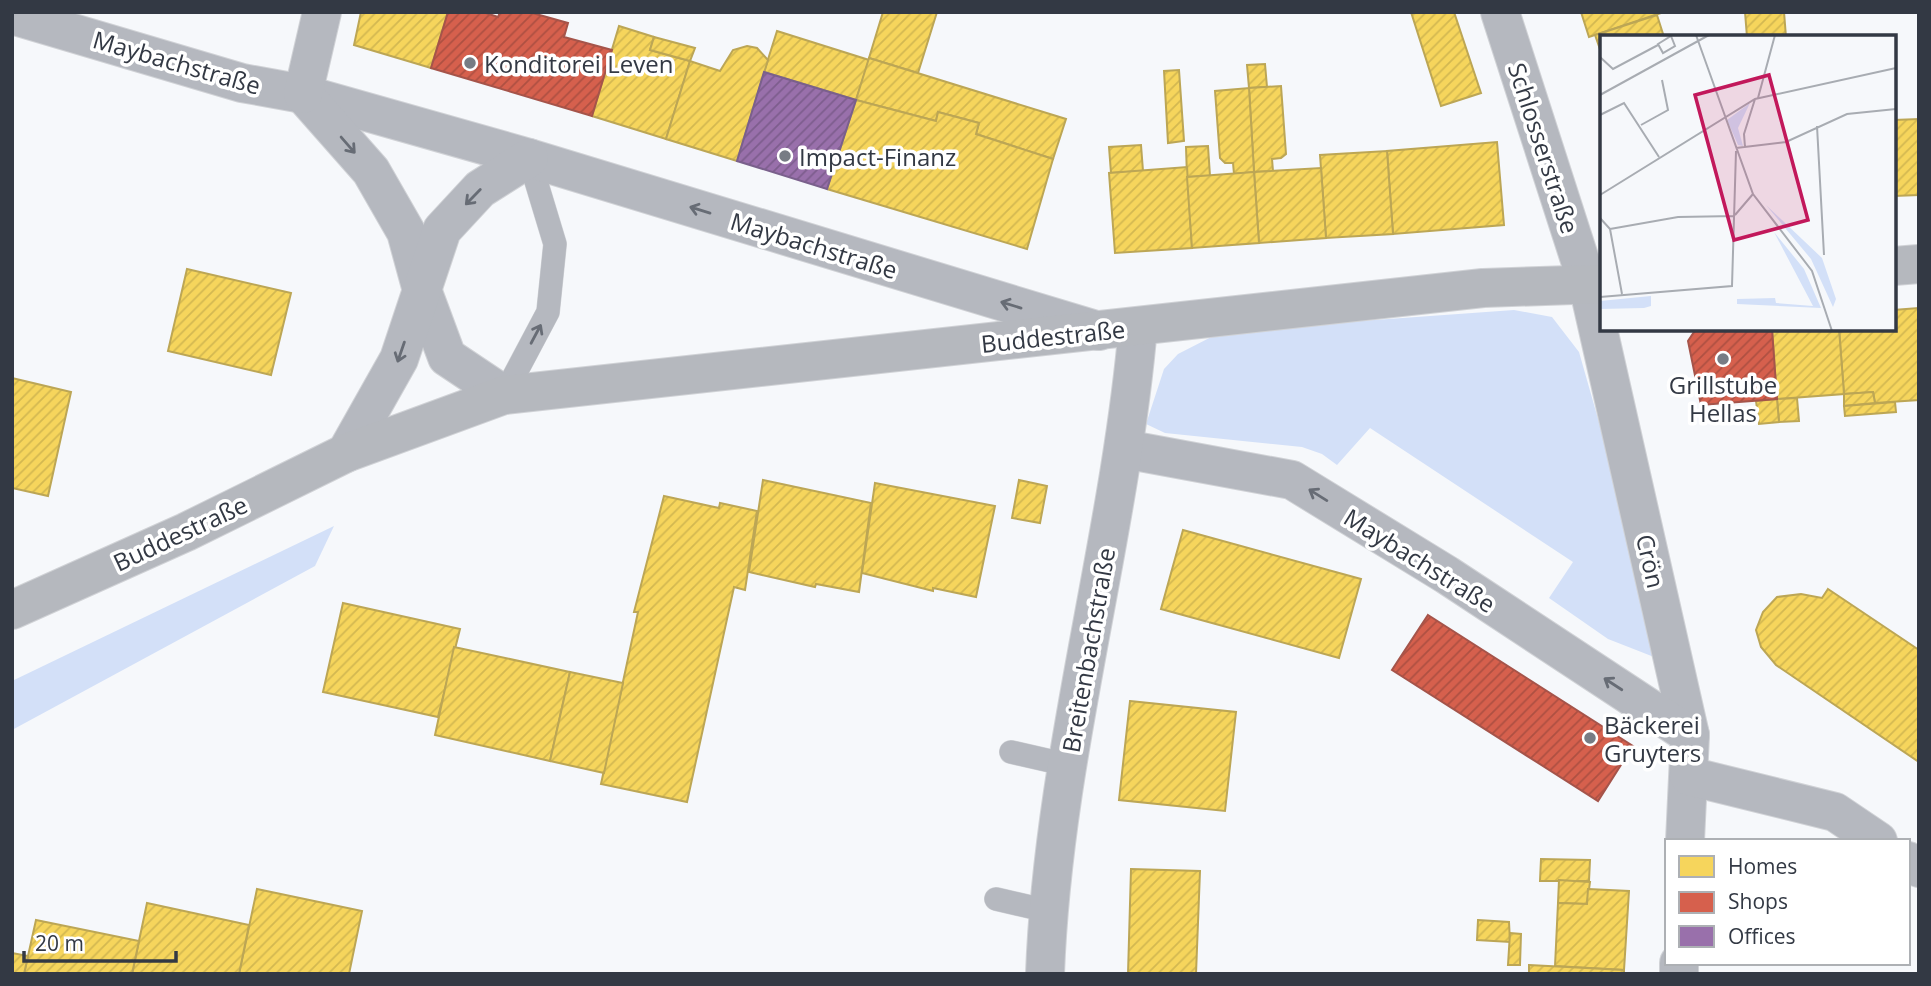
<svg xmlns="http://www.w3.org/2000/svg" width="1931" height="986" font-family="'Open Sans',sans-serif">
	<defs>
		<pattern id="homes-hatch" width="6" height="6" patternUnits="userSpaceOnUse" patternTransform="scale(1.75)"><rect width="6" height="6" fill="#f6d55c"/><path d="M-1 1l2-2M0 6l6-6M5 7l2-2" fill="none" stroke="#d3b851"/></pattern>
		<pattern id="shops-hatch" width="6" height="6" patternUnits="userSpaceOnUse" patternTransform="scale(1.75)"><rect width="6" height="6" fill="#d6604d"/><path d="M-1 1l2-2M0 6l6-6M5 7l2-2" fill="none" stroke="#ae5042"/></pattern>
		<pattern id="offices-hatch" width="6" height="6" patternUnits="userSpaceOnUse" patternTransform="scale(1.75)"><rect width="6" height="6" fill="#9970ab"/><path d="M-1 1l2-2M0 6l6-6M5 7l2-2" fill="none" stroke="#7d5d8d"/></pattern>
	</defs>
	<rect width="100%" height="100%" fill="#f6f8fb"/>
	<g fill="#d3e0f8">
		<polygon points="1514,310 1552,317 1579,352 1639,563 1654,657 1608,639 1549,598 1573,562 1370,428 1337,465 1322,454 1302,447 1165,433 1146,424 1164,369 1178,354 1223,331"/>
		<polygon points="334,526 315,566 12,730 12,681"/>
	</g>
	<g fill="url(#homes-hatch)" stroke="#bca655" stroke-width="2">
		<polygon points="361,12 448,12 431,68 354,45"/>
		<polygon points="883,12 937,12 918,73 869,58"/>
		<polygon points="1411,12 1454,12 1481,93 1441,106"/>
		<polygon points="1581,12 1664,12 1589,37"/>
		<polygon points="1745,12 1784,12 1786,37 1747,37"/>
		<polygon points="1657,15 1664,37 1602,37 1602,55 1595,35"/>
		<polygon points="619,26 654,37 650,50 690,61 666,139 592,116"/>
		<polygon points="777,31 869,60 856,100 764,72"/>
		<polygon points="654,37 695,48 690,61 650,50"/>
		<polygon points="747,46 757,48 768,60 737,161 666,139 690,61 720,71 733,50"/>
		<polygon points="869,58 1066,119 1053,159 976,134 979,123 938,112 936,121 856,100"/>
		<polygon points="1265,64 1267,87 1249,88 1247,65"/>
		<polygon points="1179,70 1184,141 1168,143 1164,71"/>
		<polygon points="1281,86 1286,154 1281,158 1272,159 1273,171 1254,172 1249,88"/>
		<polygon points="1249,88 1254,172 1234,174 1233,163 1225,163 1220,158 1215,91"/>
		<polygon points="856,100 936,121 938,112 979,123 976,134 1053,159 1027,249 827,189"/>
		<polygon points="1919,119 1919,195 1894,196 1894,120"/>
		<polygon points="1497,142 1504,225 1393,234 1387,151"/>
		<polygon points="1141,145 1143,171 1111,173 1109,147"/>
		<polygon points="1208,146 1210,176 1187,177 1186,147"/>
		<polygon points="1387,151 1393,234 1326,238 1320,155"/>
		<polygon points="1187,167 1192,248 1115,253 1109,173"/>
		<polygon points="1321,168 1326,238 1259,243 1254,172"/>
		<polygon points="1254,172 1259,243 1192,248 1187,177"/>
		<polygon points="187,269 291,293 271,375 168,351"/>
		<polygon points="1918,308 1919,400 1875,403 1873,392 1844,394 1839,329 1894,329 1894,310"/>
		<polygon points="1772,329 1839,329 1844,394 1777,399"/>
		<polygon points="12,378 71,392 48,496 12,488"/>
		<polygon points="1873,392 1875,403 1844,406 1844,394"/>
		<polygon points="1797,398 1799,421 1779,422 1777,399"/>
		<polygon points="1777,399 1779,422 1759,424 1756,401"/>
		<polygon points="1895,402 1896,412 1845,416 1844,406"/>
		<polygon points="763,480 871,503 859,592 816,584 815,587 749,572"/>
		<polygon points="1019,480 1047,486 1040,523 1012,518"/>
		<polygon points="875,483 995,506 976,597 933,588 933,591 862,573"/>
		<polygon points="664,496 719,508 720,503 757,511 745,590 734,587 687,802 601,784 638,612 634,612"/>
		<polygon points="1183,530 1361,579 1339,658 1161,609"/>
		<polygon points="1828,589 1919,650 1919,762 1776,665 1761,647 1756,630 1763,612 1777,597 1801,594 1822,598"/>
		<polygon points="343,603 460,629 438,717 323,692"/>
		<polygon points="454,647 570,672 550,761 435,735"/>
		<polygon points="570,672 623,683 604,773 550,761"/>
		<polygon points="1130,701 1236,712 1225,811 1119,800"/>
		<polygon points="1541,859 1590,860 1589,881 1540,881"/>
		<polygon points="1131,869 1200,871 1196,974 1128,974"/>
		<polygon points="1559,880 1590,882 1587,904 1558,903"/>
		<polygon points="257,889 362,911 349,974 239,974"/>
		<polygon points="1588,889 1629,891 1624,970 1555,966 1558,903 1587,904"/>
		<polygon points="147,903 249,925 239,974 132,974"/>
		<polygon points="36,920 139,941 132,974 24,974"/>
		<polygon points="1478,920 1509,922 1510,942 1477,940"/>
		<polygon points="1510,933 1521,934 1520,965 1508,965"/>
		<polygon points="12,953 28,956 24,974 12,974"/>
		<polygon points="1529,965 1624,970 1624,974 1529,974"/>
	</g>
	<g fill="url(#shops-hatch)" stroke="#a5544a" stroke-width="2">
		<polygon points="448,12 483,12 498,17 500,12 529,12 568,23 564,37 612,50 592,116 431,68"/>
		<polygon points="1696,329 1772,329 1777,399 1701,405 1688,341"/>
		<polygon points="1428,615 1633,746 1598,801 1392,670"/>
	</g>
	<polygon fill="url(#offices-hatch)" stroke="#7a608c" stroke-width="2" points="764,72 856,100 827,189 737,161"/>
	<g fill="none" stroke-linecap="round" stroke-linejoin="round">
		<g stroke="#d0d2d6" stroke-width="24">
			<g id="lane">
				<polyline points="504,395 548,312 555,244 529,158"/>
				<polyline points="1011,752 1068,765"/>
				<polyline points="996,899 1048,911"/>
			</g>
		</g>
		<g stroke="#d0d2d6" stroke-width="40">
			<g id="street">
				<polyline points="1500,12 1588,285 1690,735 1685,841"/>
				<polyline points="12,15 242,83 303,94 529,158 1099,331"/>
				<polyline points="303,94 371,171 406,232 421,287 447,357 504,395"/>
				<polyline points="303,94 322,12"/>
				<polyline points="1124,449 1292,480 1447,575 1690,735"/>
				<polyline points="346,453 399,359 442,230 480,189 529,158"/>
				<polyline points="1689,776 1835,812 1878,841"/>
				<polyline points="1908,861 1919,868"/>
				<path d="M1045,974C1053,756 1119,544 1138,327"/>
				<polyline points="1679,974 1679,963"/>
			</g>
		</g>
		<g stroke="#d0d2d6" stroke-width="40">
			<g id="secondary">
				<polyline points="1894,266 1919,264"/>
				<polyline points="12,610 186,532 346,453 504,395 1483,288 1602,284"/>
			</g>
		</g>
		<use href="#lane" stroke="#b5b8bf" stroke-width="23"/>
		<use href="#street" stroke="#b5b8bf" stroke-width="38"/>
		<use href="#secondary" stroke="#b5b8be" stroke-width="38"/>
	</g>
	<defs><path id="oneway-shaft" d="M-6 0H5M1.5-3L5.5 0L1.5 3" fill="none" stroke-width="1.6" stroke-linecap="round" stroke-linejoin="round" transform="scale(1.75)"/></defs>
	<g stroke="#676c75">
		<use href="#oneway-shaft" transform="translate(348 145) rotate(49)"/>
		<use href="#oneway-shaft" transform="translate(473 197) rotate(134)"/>
		<use href="#oneway-shaft" transform="translate(700 210) rotate(-163)"/>
		<use href="#oneway-shaft" transform="translate(1011 305) rotate(-163)"/>
		<use href="#oneway-shaft" transform="translate(536 334) rotate(-62)"/>
		<use href="#oneway-shaft" transform="translate(401 352) rotate(109)"/>
		<use href="#oneway-shaft" transform="translate(1318 495) rotate(-148)"/>
		<use href="#oneway-shaft" transform="translate(1613 684) rotate(-147)"/>
	</g>
	<g fill="#777c84" stroke="#fff" stroke-width="2.5">
		<circle cx="470" cy="63" r="7"/>
		<circle cx="785" cy="156" r="7"/>
		<circle cx="1723" cy="359" r="7"/>
		<circle cx="1590" cy="738" r="7"/>
	</g>
	<g text-anchor="middle" dominant-baseline="central" stroke-width="7" stroke-linejoin="round" paint-order="stroke">
		<g font-size="24" fill="#333944" stroke="#fff">
			<text transform="translate(177 62) rotate(16)">Maybachstraße</text>
			<text transform="translate(1544 148) rotate(72)">Schlosserstraße</text>
			<text transform="translate(814 245) rotate(17)">Maybachstraße</text>
			<text transform="translate(1053 336) rotate(-6)">Buddestraße</text>
			<text transform="translate(180 533) rotate(-25)">Buddestraße</text>
			<text transform="translate(1420 560) rotate(32)">Maybachstraße</text>
			<text transform="translate(1651 561) rotate(77)">Crön</text>
			<text transform="translate(1088 650) rotate(-80)">Breitenbachstraße</text>
		</g>
		<g font-size="24" fill="#333944" stroke="#fff" text-anchor="start">
			<text x="484" y="63">Konditorei Leven</text>
			<text x="799" y="156">Impact-Finanz</text>
			<text x="1723" y="384" text-anchor="middle">Grillstube<tspan x="1723" dy="28">Hellas</tspan></text>
			<text x="1604" y="724">Bäckerei<tspan x="1604" dy="28">Gruyters</tspan></text>
		</g>
	</g>
	<g transform="translate(1600 35)">
		<rect width="296" height="296" fill="#f6f8fb"/>
		<path d="M150,68L138,93L143,111L138,110L127,85ZM166,170L222,223L236,264L233,272L211,224ZM174,197L204,234L221,273L137,269V264L175,263L176,268L213,271ZM51,261V271L44,273L0,274V266Z" fill="#d3e0f8"/>
		<path fill="none" stroke="#a8acb2" stroke-width="2" d="M96,0L153,159L212,236L232,296M71,1L75,11L63,18L58,9ZM0,22L13,34L58,10M0,60L109,0M158,63L175,0M0,80L24,68L59,122M41,90L68,75L62,45M217,91L224,220M145,112L144,99L155,64M136,113L186,107L247,79L296,74M0,160L155,64L296,33M135,180L153,159M0,183L10,194L22,259M10,194L78,182L135,181M0,262L132,251L136,116"/>
		<path fill="#c2185b" fill-opacity="0.15" stroke="#c2185b" stroke-width="3.5" d="M169,40L208,185L134,205L95,60Z"/>
		<rect width="296" height="296" fill="none" stroke="#333944" stroke-width="3.5"/>
	</g>
	<rect width="1931" height="986" fill="none" stroke="#333944" stroke-width="28"/>
	<rect x="1665" y="839" width="245" height="126" fill="#ffffff" stroke="#adb0b4" stroke-width="2"/>
	<rect x="1679" y="856" width="35" height="21" fill="#f6d55c" stroke="#adb0b4" stroke-width="2"/>
	<text x="1728" y="874" font-size="21" fill="#333944">Homes</text>
	<rect x="1679" y="892" width="35" height="21" fill="#d6604d" stroke="#adb0b4" stroke-width="2"/>
	<text x="1728" y="909" font-size="21" fill="#333944">Shops</text>
	<rect x="1679" y="926" width="35" height="21" fill="#9970ab" stroke="#adb0b4" stroke-width="2"/>
	<text x="1728" y="944" font-size="21" fill="#333944">Offices</text>
	<path d="M24 951v10h152v-10" fill="none" stroke="#333944" stroke-width="3.5"/>
	<text x="35" y="951" font-size="21" fill="#333944" stroke="#ffffff" stroke-width="5" paint-order="stroke">20 m</text>
</svg>
